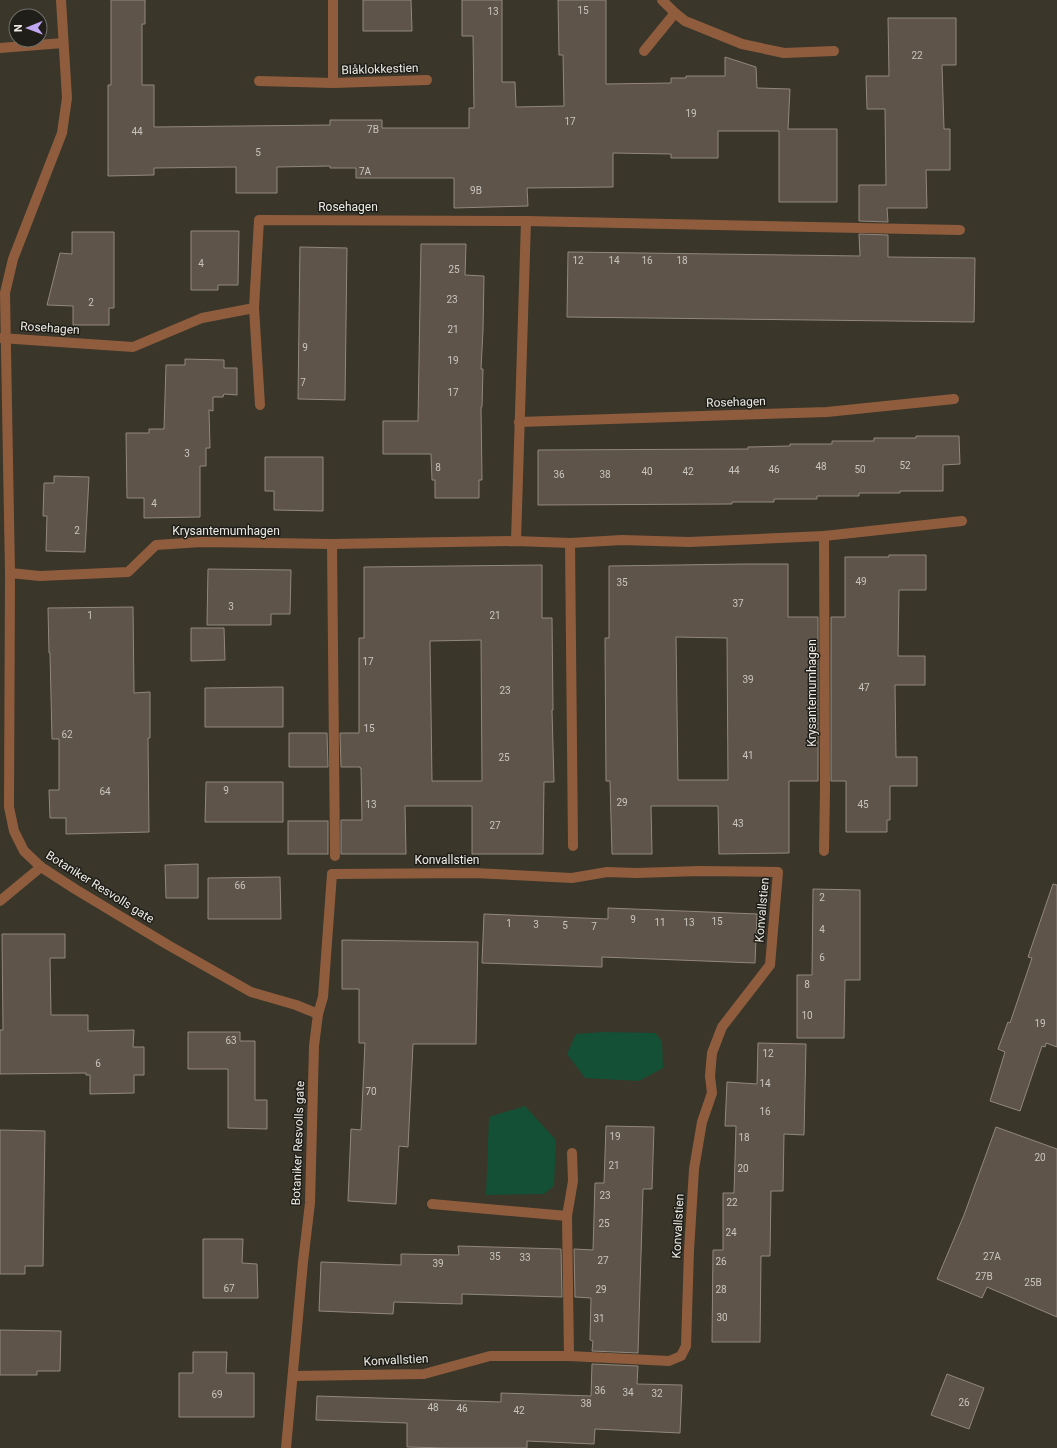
<svg xmlns="http://www.w3.org/2000/svg" width="1057" height="1448" font-family="Roboto,sans-serif">
	<rect width="100%" height="100%" fill="#3a362a"/>
	<g fill="#145035">
		<polygon points="604,1032 655,1033 662,1041 663,1068 639,1081 585,1078 567,1054 576,1034"/>
		<polygon points="525,1106 556,1140 554,1186 544,1194 486,1195 489,1117"/>
	</g>
	<g fill="#5e544a" stroke="#92877c" fill-rule="evenodd">
		<polygon points="111,0 145,0 145,24 142,24 142,85 154,85 154,127 330,125 330,120 382,120 382,128 469,128 469,108 474,108 473,36 462,36 462,0 502,0 502,82 515,82 516,107 564,106 563,55 559,55 558,0 606,0 606,84 671,83 671,78 686,78 686,76 725,76 725,57 756,67 757,88 790,89 788,129 837,129 837,202 779,202 779,131 718,131 718,158 671,158 671,154 613,153 613,187 527,188 528,206 454,208 454,178 356,178 356,168 330,168 330,166 277,167 277,193 236,193 236,167 154,168 154,175 108,176 108,85 111,85"/>
		<polygon points="363,0 411,0 412,31 363,31"/>
		<polygon points="888,18 956,18 956,65 942,65 944,129 950,129 950,170 926,170 927,208 887,208 888,222 859,221 859,185 886,185 885,109 867,109 866,76 889,76"/>
		<polygon points="191,231 239,231 238,285 218,285 218,290 191,290"/>
		<polygon points="72,232 114,232 114,308 109,308 109,325 73,325 73,306 47,305 60,253 72,254"/>
		<polygon points="859,234 888,235 888,257 975,258 974,322 567,317 568,252 860,256"/>
		<polygon points="421,244 466,244 465,275 484,276 483,330 481,369 483,369 482,407 481,407 482,480 479,480 479,498 435,498 435,480 432,480 431,454 383,454 383,421 418,421"/>
		<polygon points="300,247 347,248 345,400 298,399"/>
		<polygon points="185,359 224,360 224,368 237,368 237,395 224,394 223,397 213,397 213,411 209,410 210,448 206,448 206,466 200,466 200,517 144,518 144,498 127,498 126,433 149,433 149,429 164,429 166,365 185,365"/>
		<polygon points="916,436 959,436 960,464 943,465 943,491 900,491 900,493 859,493 859,496 817,496 817,499 774,499 774,502 732,502 732,504 538,505 538,450 748,449 748,447 790,446 790,444 832,444 832,441 874,441 874,438 916,438"/>
		<polygon points="265,457 323,457 323,511 274,510 274,491 265,491"/>
		<polygon points="54,476 89,477 85,552 46,551 47,516 43,516 44,483 54,483"/>
		<polygon points="889,555 926,555 926,590 899,590 898,656 925,656 925,685 895,685 896,757 917,757 917,786 890,786 890,820 887,820 887,832 846,832 846,781 831,781 831,617 845,617 845,557 889,557"/>
		<path d="M744,564H788V617H818V781H789V853L719,854L718,806H651L652,854H612L610,781H606L605,638H609V566ZM676,637L727,638L728,780H678Z"/>
		<path d="M542,565V618H552L553,710H552L554,782H544L543,854H472V806H405L406,854H341V820H362L361,768H360V767H341L340,733H359V638H364V567ZM481,640L482,781H432L430,641Z"/>
		<polygon points="208,569 291,570 290,614 271,614 271,625 207,625"/>
		<polygon points="133,607 134,693 150,692 150,738 148,738 149,832 66,834 66,818 50,818 49,790 59,790 59,739 52,739 50,653 49,653 48,608"/>
		<polygon points="191,628 224,628 225,660 191,661"/>
		<polygon points="283,687 283,727 205,727 205,688"/>
		<polygon points="289,733 327,733 328,767 289,767"/>
		<polygon points="206,782 283,782 283,822 205,822"/>
		<rect x="288" y="821" width="40" height="33"/>
		<polygon points="198,864 198,898 166,898 165,865"/>
		<polygon points="280,877 281,919 208,919 208,878"/>
		<polygon points="1053,884 1057,885 1057,1047 1046,1043 1045,1047 1042,1046 1020,1111 990,1101 1005,1052 998,1049 1008,1022 1010,1023 1032,958 1028,957"/>
		<polygon points="813,889 860,890 860,980 845,980 844,1038 797,1038 797,975 812,975"/>
		<polygon points="608,908 757,914 755,963 602,957 602,967 482,963 484,914 608,919"/>
		<polygon points="2,934 65,934 65,958 50,958 51,1015 88,1015 88,1031 134,1030 133,1047 144,1047 144,1075 134,1075 134,1093 90,1094 90,1075 86,1075 86,1073 0,1074 0,1030 3,1030"/>
		<polygon points="342,940 478,942 476,1044 413,1044 408,1147 399,1146 396,1204 348,1201 351,1129 361,1130 365,1043 359,1043 359,989 342,989"/>
		<polygon points="188,1032 240,1032 240,1041 255,1041 255,1100 267,1100 267,1129 228,1128 228,1069 188,1069"/>
		<polygon points="758,1043 806,1044 804,1135 784,1134 783,1191 771,1191 770,1256 761,1256 760,1342 712,1342 713,1250 723,1250 723,1193 734,1193 736,1126 725,1126 727,1082 757,1084"/>
		<polygon points="606,1126 654,1127 652,1189 643,1189 638,1353 592,1351 593,1341 590,1340 591,1298 575,1297 574,1249 593,1250 595,1183 604,1183"/>
		<polygon points="996,1127 1057,1149 1057,1317 987,1287 982,1298 937,1279 964,1215"/>
		<polygon points="0,1130 45,1131 43,1266 25,1266 25,1274 0,1274"/>
		<polygon points="203,1239 243,1239 242,1263 257,1264 258,1298 203,1298"/>
		<polygon points="458,1246 561,1249 562,1297 462,1294 462,1304 394,1302 393,1314 319,1311 321,1262 401,1265 401,1254 459,1255"/>
		<polygon points="0,1330 61,1331 60,1371 37,1371 37,1375 0,1375"/>
		<polygon points="193,1352 227,1352 226,1373 254,1373 254,1417 179,1417 179,1373 193,1373"/>
		<polygon points="592,1364 638,1366 637,1384 682,1385 680,1433 595,1429 594,1444 527,1441 527,1448 448,1448 407,1447 407,1423 316,1420 317,1396 501,1402 501,1393 591,1396"/>
		<polygon points="947,1374 984,1388 969,1429 931,1415"/>
	</g>
	<g fill="none" stroke-linecap="round" stroke-linejoin="round">
		<g stroke="#8f5d3d" stroke-width="10">
			<polyline points="61,0 67,98 62,133 13,259 5,293 10,573 9,807 14,831 24,851 41,867 75,889 168,945 251,992 296,1005 318,1014 314,1046 310,1203 303,1262 286,1448"/>
			<polyline points="662,0 675,13 685,21 742,44 784,53 834,51"/>
			<polyline points="0,48 63,43"/>
			<polyline points="644,51 675,13"/>
			<polyline points="259,81 333,83 427,80"/>
			<polyline points="333,83 333,0"/>
			<polyline points="526,221 960,230"/>
			<polyline points="0,338 133,347 202,318 254,308"/>
			<polyline points="260,405 254,308 259,220 526,221 516,541"/>
			<polyline points="519,422 827,412 954,399"/>
			<polyline points="824,536 825,790 824,851"/>
			<polyline points="570,543 573,846"/>
			<polyline points="332,544 335,856"/>
			<polyline points="10,573 40,576 128,572 156,545 201,542 332,544 516,541 570,543 622,540 689,542 824,536 962,521"/>
			<polyline points="0,901 41,867"/>
			<polyline points="432,1204 567,1216"/>
			<polyline points="569,1356 567,1216 573,1181 572,1153"/>
			<polyline points="293,1376 424,1374 490,1356 569,1356 669,1361 681,1356 686,1346 689,1251 694,1169 702,1122 712,1093 710,1076 712,1053 722,1027 770,965 778,872 700,871 636,873 607,872 572,878 474,873 332,874 323,997 318,1014"/>
		</g>
	</g>
	<g text-anchor="middle" dominant-baseline="central" stroke-width="3" stroke-linejoin="round" paint-order="stroke">
		<g font-size="10" fill="#c9c5be">
			<text x="583" y="10">15</text>
			<text x="493" y="11">13</text>
			<text x="917" y="55">22</text>
			<text x="691" y="113">19</text>
			<text x="570" y="121">17</text>
			<text x="373" y="129">7B</text>
			<text x="137" y="131">44</text>
			<text x="258" y="152">5</text>
			<text x="365" y="171">7A</text>
			<text x="476" y="190">9B</text>
			<text x="578" y="260">12</text>
			<text x="614" y="260">14</text>
			<text x="647" y="260">16</text>
			<text x="682" y="260">18</text>
			<text x="201" y="263">4</text>
			<text x="454" y="269">25</text>
			<text x="452" y="299">23</text>
			<text x="91" y="302">2</text>
			<text x="453" y="329">21</text>
			<text x="305" y="347">9</text>
			<text x="453" y="360">19</text>
			<text x="303" y="382">7</text>
			<text x="453" y="392">17</text>
			<text x="187" y="453">3</text>
			<text x="905" y="465">52</text>
			<text x="821" y="466">48</text>
			<text x="438" y="467">8</text>
			<text x="774" y="469">46</text>
			<text x="860" y="469">50</text>
			<text x="734" y="470">44</text>
			<text x="647" y="471">40</text>
			<text x="688" y="471">42</text>
			<text x="559" y="474">36</text>
			<text x="605" y="474">38</text>
			<text x="154" y="503">4</text>
			<text x="77" y="530">2</text>
			<text x="861" y="581">49</text>
			<text x="622" y="582">35</text>
			<text x="738" y="603">37</text>
			<text x="231" y="606">3</text>
			<text x="90" y="615">1</text>
			<text x="495" y="615">21</text>
			<text x="368" y="661">17</text>
			<text x="748" y="679">39</text>
			<text x="864" y="687">47</text>
			<text x="505" y="690">23</text>
			<text x="369" y="728">15</text>
			<text x="67" y="734">62</text>
			<text x="748" y="755">41</text>
			<text x="504" y="757">25</text>
			<text x="226" y="790">9</text>
			<text x="105" y="791">64</text>
			<text x="622" y="802">29</text>
			<text x="371" y="804">13</text>
			<text x="863" y="804">45</text>
			<text x="738" y="823">43</text>
			<text x="495" y="825">27</text>
			<text x="240" y="885">66</text>
			<text x="822" y="897">2</text>
			<text x="633" y="919">9</text>
			<text x="717" y="921">15</text>
			<text x="660" y="922">11</text>
			<text x="689" y="922">13</text>
			<text x="509" y="923">1</text>
			<text x="536" y="924">3</text>
			<text x="565" y="925">5</text>
			<text x="594" y="926">7</text>
			<text x="822" y="929">4</text>
			<text x="822" y="957">6</text>
			<text x="807" y="984">8</text>
			<text x="807" y="1015">10</text>
			<text x="1040" y="1023">19</text>
			<text x="231" y="1040">63</text>
			<text x="768" y="1053">12</text>
			<text x="98" y="1063">6</text>
			<text x="765" y="1083">14</text>
			<text x="371" y="1091">70</text>
			<text x="765" y="1111">16</text>
			<text x="615" y="1136">19</text>
			<text x="744" y="1137">18</text>
			<text x="1040" y="1157">20</text>
			<text x="614" y="1165">21</text>
			<text x="743" y="1168">20</text>
			<text x="605" y="1195">23</text>
			<text x="732" y="1202">22</text>
			<text x="604" y="1223">25</text>
			<text x="731" y="1232">24</text>
			<text x="495" y="1256">35</text>
			<text x="992" y="1256">27A</text>
			<text x="525" y="1257">33</text>
			<text x="603" y="1260">27</text>
			<text x="721" y="1261">26</text>
			<text x="438" y="1263">39</text>
			<text x="984" y="1276">27B</text>
			<text x="1033" y="1282">25B</text>
			<text x="229" y="1288">67</text>
			<text x="601" y="1289">29</text>
			<text x="721" y="1289">28</text>
			<text x="722" y="1317">30</text>
			<text x="599" y="1318">31</text>
			<text x="600" y="1390">36</text>
			<text x="628" y="1392">34</text>
			<text x="657" y="1393">32</text>
			<text x="217" y="1394">69</text>
			<text x="964" y="1402">26</text>
			<text x="586" y="1403">38</text>
			<text x="433" y="1407">48</text>
			<text x="462" y="1408">46</text>
			<text x="519" y="1410">42</text>
		</g>
		<g font-size="12" fill="#edebe4" stroke="#1f1e18">
			<text transform="translate(380 69) rotate(-2)">Blåklokkestien</text>
			<text x="348" y="207">Rosehagen</text>
			<text transform="translate(50 328) rotate(4)">Rosehagen</text>
			<text transform="translate(736 402) rotate(-2)">Rosehagen</text>
			<text x="226" y="531">Krysantemumhagen</text>
			<text transform="translate(812 693) rotate(-90)">Krysantemumhagen</text>
			<text x="447" y="860">Konvallstien</text>
			<text transform="translate(100 887) rotate(32)">Botaniker Resvolls gate</text>
			<text transform="translate(762 910) rotate(-85)">Konvallstien</text>
			<text transform="translate(298 1143) rotate(-88)">Botaniker Resvolls gate</text>
			<text transform="translate(678 1226) rotate(-87)">Konvallstien</text>
			<text transform="translate(396 1360) rotate(-3)">Konvallstien</text>
		</g>
	</g>
	<g transform="translate(28 28) rotate(269)"><circle r="19" fill="#1f1e18" stroke="#71706a"/>
	<path d="M0-3L7 15L0 10L-7 15Z" fill="#c2a7f2"/>
	<text y="-6" font-size="11" font-weight="bold" text-anchor="middle" fill="#edebe4">N</text>
	</g>
</svg>
